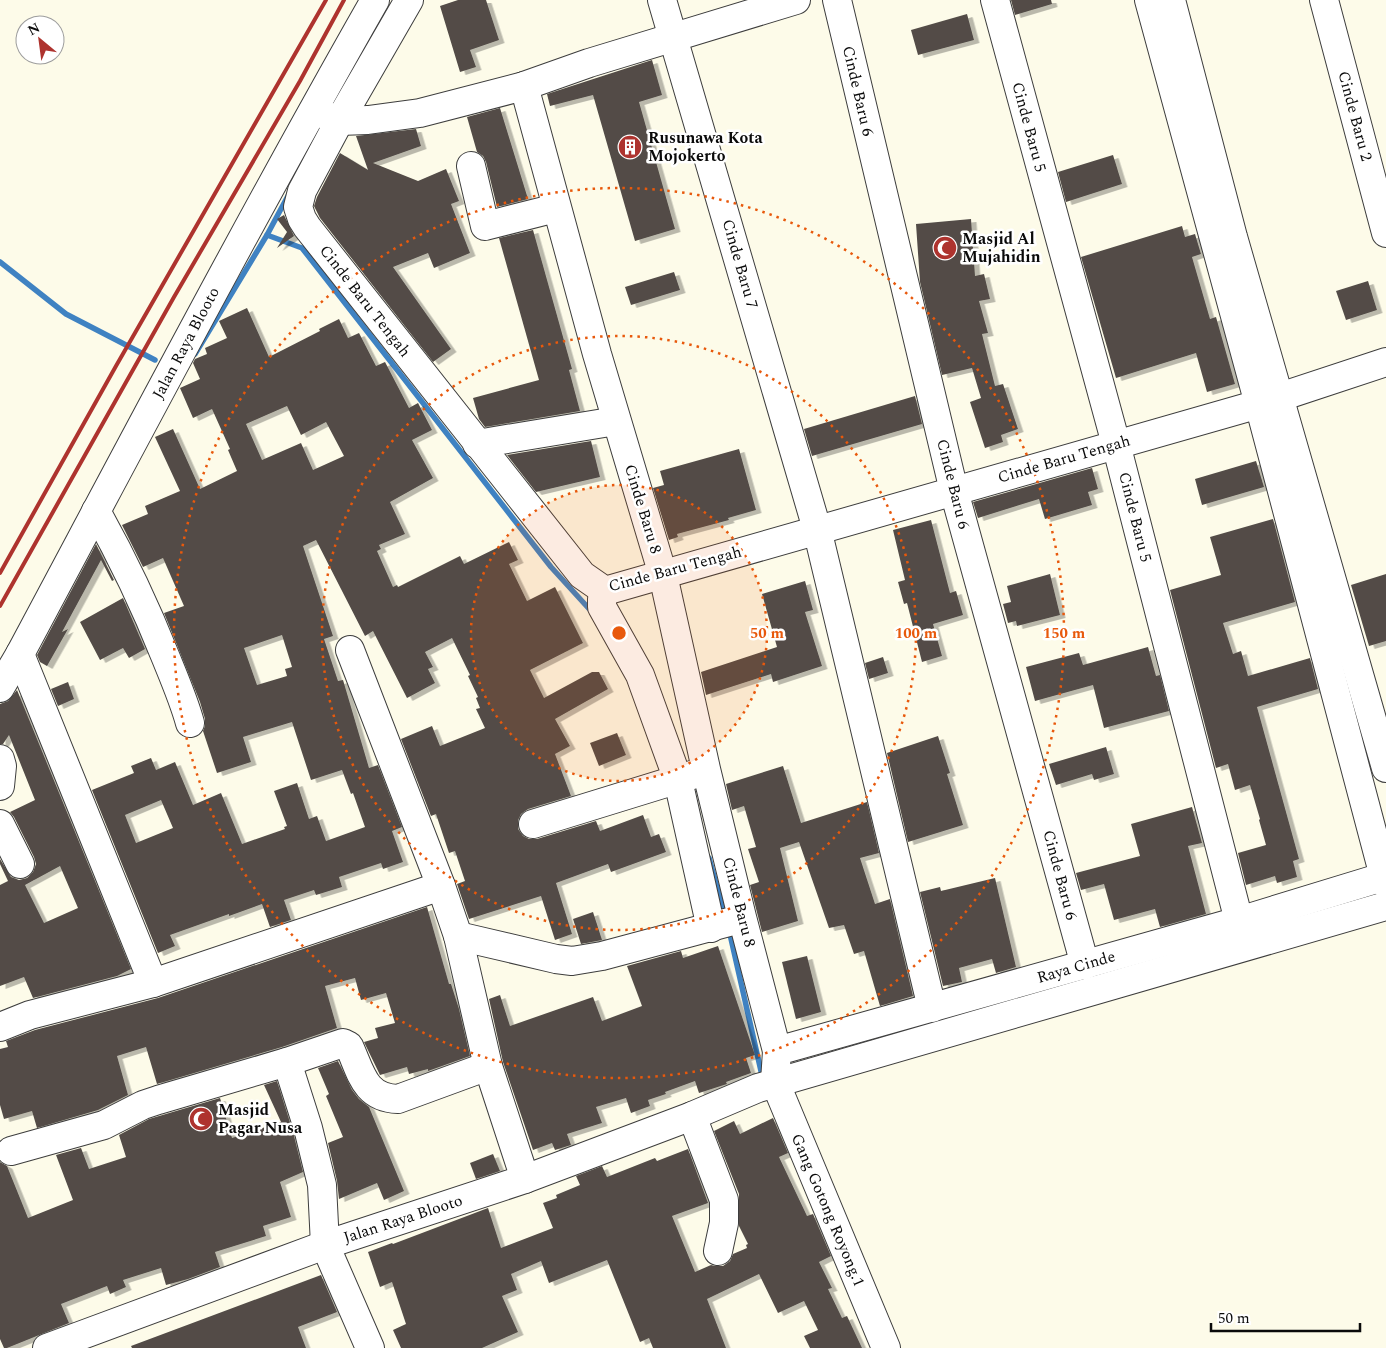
<svg xmlns="http://www.w3.org/2000/svg" width="1386" height="1348" font-family="Spectral,serif">
	<defs>
		<filter id="shadow"><feDropShadow dx="5.5" dy="3" stdDeviation="0" flood-color="#0004"/></filter>
	</defs>
	<rect width="100%" height="100%" fill="#fdfbe9"/>
	<g fill="none" stroke-linecap="round" stroke-linejoin="round">
		<g stroke="#3f82c2" stroke-width="5.5">
			<polyline points="267,235 302,248 551,567 592,612"/>
			<polyline points="0,262 66,314 155,360"/>
			<polyline points="195,354 267,235 289,194"/>
			<polyline points="709,858 725,917"/>
			<polyline points="729,930 763,1080"/>
		</g>
	</g>
	<g fill="#524c47" fill-rule="evenodd" filter="url(#shadow)">
		<polygon points="458,0 486,0 499,40 470,50 476,67 460,72 440,6"/>
		<polygon points="1011,0 1051,0 1052,4 1015,15"/>
		<polygon points="967,14 974,40 918,55 911,30"/>
		<polygon points="652,60 662,95 639,102 675,229 635,241 593,95 550,106 547,94"/>
		<polygon points="500,108 528,199 497,207 486,162 483,156 477,152 467,117"/>
		<polygon points="416,129 421,146 373,163 418,181 446,169 459,201 451,204 470,253 434,268 428,253 393,267 451,349 433,362 320,218 314,206 317,197 340,153 368,170 356,136"/>
		<polygon points="1113,155 1122,184 1066,202 1058,172"/>
		<polygon points="284,215 294,236 277,248 287,232 277,219"/>
		<polygon points="971,219 975,276 984,274 990,299 979,301 988,333 982,334 995,386 1003,384 1018,429 1001,435 1003,442 985,448 970,402 981,398 972,368 942,375 920,282 916,224"/>
		<polygon points="1182,226 1185,237 1195,234 1201,254 1192,257 1210,319 1216,317 1235,384 1207,392 1196,353 1116,378 1081,257"/>
		<polygon points="533,230 572,369 569,370 580,411 485,427 479,419 473,398 539,380 499,238"/>
		<polygon points="674,272 680,290 631,305 625,287"/>
		<polygon points="1368,281 1377,310 1346,320 1336,291"/>
		<path d="M247,308L269,357L320,331L319,329L339,319L348,338L359,333L376,366L385,362L409,408L418,403L432,430L412,440L433,478L390,502L405,534L379,545L381,549L377,551L393,587L397,585L398,587L460,556L464,564L509,542L518,560L509,564L527,601L555,587L583,643L530,670L544,698L592,672H599L608,689L555,719L570,746L555,754L571,796L528,809L521,814L518,820V829L523,836L529,839H537L596,821L600,831L643,815L651,837L659,834L666,852L611,872L608,864L556,883L572,934L555,940L541,896L469,919L457,884L465,881L455,851L449,853L436,814L431,816L401,739L432,726L440,746L485,728L476,709L480,708L476,698L478,697L468,676L470,675L452,638L425,652L433,667L428,669L435,683L407,698L373,631L365,636L316,540L303,546L333,636L324,639L338,681L343,680L369,768L378,765L402,827L392,831L403,862L383,869L381,863L339,877L342,887L316,895L314,890L284,900L291,920L270,927L262,904L229,916V914L170,935L175,946L158,953L92,790L134,773L131,766L151,758L156,770L175,762L193,805L221,793L242,844L285,829L284,827L287,826L274,791L297,783L309,819L317,816L326,841L365,827L353,793L351,794L342,770L311,780L292,722L243,737L251,762L217,773L203,731L205,726V719L200,702L164,613L184,606L163,558L143,567L122,525L148,514L145,506L180,491L155,437L173,429L200,489L237,471L228,450L230,449L212,409L193,418L180,388L200,379L193,363L195,359L207,354L205,348L227,338L219,321ZM287,406L301,435L326,422L344,456L313,470L301,443L262,460L246,424ZM282,635L292,667L285,669L287,676L257,685L244,648ZM161,800L173,828L136,843L125,815Z"/>
		<polygon points="915,396 922,424 812,456 804,429"/>
		<polygon points="591,441 600,477 536,492 507,455"/>
		<polygon points="739,449 756,510 728,518 729,520 677,534 678,537 669,540 653,488 664,485 660,471"/>
		<polygon points="1256,461 1264,487 1202,505 1195,479"/>
		<polygon points="1092,468 1098,489 1088,492 1092,505 1045,519 1039,499 978,518 973,502"/>
		<polygon points="1273,519 1295,602 1223,623 1233,654 1241,651 1248,676 1310,658 1318,689 1257,707 1299,859 1293,861 1297,877 1277,883 1275,876 1246,885 1238,853 1266,845 1259,820 1260,819 1250,785 1235,790 1228,764 1216,768 1170,590 1221,575 1210,537"/>
		<polygon points="931,520 950,593 956,591 963,615 933,624 942,656 922,662 907,603 904,604 898,582 905,580 893,530"/>
		<polygon points="96,544 114,580 112,581 101,560 62,632 68,629 47,666 40,662 37,655"/>
		<polygon points="1050,574 1060,615 1017,626 1016,621 1008,623 1003,604 1011,602 1007,586"/>
		<polygon points="1386,574 1386,641 1369,646 1351,585"/>
		<polygon points="805,581 813,610 805,612 822,666 773,682 771,674 706,695 701,672 777,647 762,594"/>
		<polygon points="123,598 145,649 129,658 123,648 100,660 80,622"/>
		<polygon points="1148,647 1156,676 1160,675 1169,711 1104,728 1093,685 1035,701 1026,667 1079,653 1083,665"/>
		<polygon points="883,657 888,673 869,679 865,663"/>
		<polygon points="68,682 74,699 58,706 51,689"/>
		<path d="M17,690L131,969L117,976L33,998L24,977L0,986V885L8,881L0,864V859L11,877L19,880L27,878L33,872L36,864L34,857L14,817L10,812L35,800L9,735L3,744H0V704L8,701ZM60,866L78,908L44,923L25,885Z"/>
		<polygon points="617,733 626,755 599,766 590,743"/>
		<polygon points="938,736 950,773 947,774 963,825 908,842 887,753"/>
		<polygon points="1106,747 1114,774 1094,780 1092,774 1056,785 1049,764"/>
		<polygon points="783,766 801,823 867,802 879,853 860,858 875,904 890,899 913,996 880,1006 864,951 854,954 844,925 829,928 799,842 780,848 798,921 762,932 750,885 759,882 748,849 756,847 744,806 732,810 726,784"/>
		<polygon points="1192,807 1202,843 1188,846 1206,914 1160,927 1155,909 1114,920 1104,884 1081,890 1076,873 1140,856 1131,824"/>
		<polygon points="995,878 1016,967 996,973 992,959 959,968 962,982 943,986 920,892 940,887 941,891"/>
		<polygon points="427,907 449,984 451,984 459,1009 470,1056 428,1071 428,1069 409,1074 407,1067 380,1075 364,1042 378,1038 375,1028 395,1023 386,993 361,1000 355,978 325,986 337,1028 282,1047 157,1084 146,1047 117,1056 128,1095 98,1110 37,1128 32,1111 4,1119 0,1105 0,1049 8,1047 6,1041 35,1030 158,998"/>
		<polygon points="593,912 602,940 581,944 573,919"/>
		<polygon points="718,946 755,1055 746,1058 751,1073 726,1082 727,1084 699,1093 695,1081 665,1092 666,1094 648,1100 650,1106 631,1113 626,1098 596,1107 602,1123 567,1134 571,1145 555,1150 552,1143 533,1150 503,1062 489,999 500,995 510,1026 593,997 602,1021 642,1006 627,966 681,951 683,958"/>
		<polygon points="807,956 821,1012 796,1019 782,962"/>
		<polygon points="338,1061 352,1090 359,1099 369,1107 404,1191 384,1200 377,1183 339,1199 337,1181 328,1143 343,1137 326,1096 329,1094 318,1068"/>
		<polygon points="277,1081 293,1132 303,1172 280,1182 291,1217 263,1226 266,1236 215,1252 220,1267 188,1279 166,1285 161,1268 123,1280 126,1287 110,1294 107,1286 61,1304 69,1323 7,1348 4,1348 0,1339 0,1162 7,1166 28,1218 73,1200 56,1155 81,1148 89,1169 126,1157 119,1135 149,1119 220,1098 232,1138 281,1122 264,1085"/>
		<polygon points="773,1118 788,1153 779,1157 807,1216 813,1214 831,1256 819,1262 832,1288 828,1289 842,1318 847,1316 862,1348 810,1348 804,1336 818,1330 804,1301 778,1313 759,1274 707,1299 726,1348 653,1348 649,1338 640,1342 607,1260 549,1283 541,1261 511,1274 517,1290 502,1296 518,1332 482,1348 401,1348 393,1330 406,1324 392,1282 380,1287 368,1252 392,1243 393,1244 488,1208 501,1248 553,1228 543,1203 557,1198 556,1195 580,1185 576,1176 602,1166 607,1177 655,1158 657,1161 688,1149 708,1203 672,1216 695,1272 711,1265 715,1266 723,1266 730,1261 733,1254 747,1248 746,1245 748,1244 739,1226 739,1194 714,1131 734,1121 740,1134"/>
		<polygon points="493,1154 500,1171 476,1179 470,1163"/>
		<polygon points="321,1275 337,1312 298,1327 306,1348 132,1348 131,1346"/>
	</g>
	<g fill="none" stroke-linecap="round" stroke-linejoin="round">
		<g stroke="#3d3d3d" stroke-width="30">
			<g id="minor">
				<polyline points="409,0 341,118 302,191 298,207 302,219 307,227 582,575 605,591 1259,404 1386,362"/>
				<polyline points="662,0 817,529 932,1008"/>
				<polyline points="837,0 954,491 1085,965"/>
				<polyline points="995,0 1116,444 1239,921"/>
				<polyline points="1149,0 1259,404 1386,884"/>
				<polyline points="1171,0 1233,237 1386,768"/>
				<polyline points="1324,0 1386,233"/>
				<polyline points="524,86 597,354 663,575 706,769 742,917 777,1051"/>
				<polyline points="325,115 339,121 368,120 420,113 524,86 589,63 796,0"/>
				<polyline points="471,166 485,226 556,208"/>
				<polyline points="477,444 616,421"/>
				<path d="M96,511C123,559 146,608 166,658C175,680 184,701 190,723"/>
				<polyline points="605,591 602,599 602,607 640,675 678,780 711,928"/>
				<polyline points="350,650 441,886 458,936 488,1066 525,1179"/>
				<polyline points="20,654 153,983"/>
				<path d="M0,688L20,654C137,435 252,216 375,0"/>
				<polyline points="0,759 2,766 0,786"/>
				<polyline points="0,824 20,864"/>
				<polyline points="533,824 695,774"/>
				<polyline points="458,936 556,959 572,961 602,956 729,922"/>
				<polyline points="0,1027 30,1015 153,983 441,886"/>
				<polyline points="287,1062 308,1128 322,1185 325,1245 370,1348"/>
				<polyline points="692,1116 724,1200 724,1223 718,1251"/>
				<path d="M11,1151L104,1125L143,1105L158,1100L287,1062L343,1043L349,1046C361,1072 364,1098 398,1099L488,1066"/>
				<polyline points="47,1348 325,1245 525,1179 692,1116 758,1088 1386,906"/>
				<polyline points="886,1348 775,1082 777,1051 1239,921 1386,876"/>
			</g>
		</g>
		<use href="#minor" stroke="#fff" stroke-width="28"/>
		<g stroke="#ae332e" stroke-width="4">
			<polyline points="0,573 116,366 326,0"/>
			<polyline points="0,606 174,297 300,81 344,0"/>
		</g>
	</g>
	<circle cx="619" cy="633" r="148" fill="#e8590c" fill-opacity=".12"/>
	<g fill="none" stroke="#e8590c" stroke-width="2.5" stroke-dasharray="2.5 5">
		<circle cx="619" cy="633" r="148"/>
		<circle cx="619" cy="633" r="297"/>
		<circle cx="619" cy="633" r="445"/>
	</g>
	<defs>
		<g id="building-disc" transform="scale(1.25)"><circle r="9.5" fill="#ae332e" stroke="#fff"/><path d="M-4-6H4V6H1V3H-1V6H-4ZM-2.5-4.3h1.7v1.8h-1.7ZM.8-4.3h1.7v1.8H.8ZM-2.5-1h1.7V.8h-1.7ZM.8-1h1.7V.8H.8Z" fill="#fff"/></g>
		<g id="mosque-disc" transform="scale(1.25)"><circle r="9.5" fill="#ae332e" stroke="#fff"/><path d="M3.5-4.9A6 6 0 1 0 3.5 4.9A5 5 0 1 1 3.5-4.9Z" fill="#fff"/></g>
	</defs>
	<g fill-rule="evenodd">
		<use href="#building-disc" x="630" y="147"/>
		<use href="#mosque-disc" x="945" y="248"/>
		<use href="#mosque-disc" x="201" y="1119"/>
	</g>
	<g text-anchor="middle" dominant-baseline="central" stroke-width="5" stroke-linejoin="round" paint-order="stroke">
		<g font-size="16" fill="#0a0a0a" stroke="#fff">
			<text transform="translate(858 91) rotate(77)">Cinde Baru 6</text>
			<text transform="translate(1355 116) rotate(75)">Cinde Baru 2</text>
			<text transform="translate(1029 127) rotate(75)">Cinde Baru 5</text>
			<text transform="translate(740 264) rotate(74)">Cinde Baru 7</text>
			<text transform="translate(365 301) rotate(52)">Cinde Baru Tengah</text>
			<text transform="translate(186 343) rotate(-62)">Jalan Raya Blooto</text>
			<text transform="translate(1064 459) rotate(-16)">Cinde Baru Tengah</text>
			<text transform="translate(953 484) rotate(76)">Cinde Baru 6</text>
			<text transform="translate(643 509) rotate(73)">Cinde Baru 8</text>
			<text transform="translate(1135 517) rotate(76)">Cinde Baru 5</text>
			<text transform="translate(675 569) rotate(-15)">Cinde Baru Tengah</text>
			<text transform="translate(1060 875) rotate(75)">Cinde Baru 6</text>
			<text transform="translate(739 902) rotate(76)">Cinde Baru 8</text>
			<text transform="translate(1076 967) rotate(-16)">Raya Cinde</text>
			<text transform="translate(828 1210) rotate(67)">Gang Gotong Royong.1</text>
			<text transform="translate(403 1219) rotate(-18)">Jalan Raya Blooto</text>
		</g>
		<g font-size="16" font-weight="bold" fill="#0a0a0a" stroke="#fff" text-anchor="start">
			<text x="648" y="138">Rusunawa Kota<tspan x="648" dy="18">Mojokerto</tspan></text>
			<text x="962" y="239">Masjid Al<tspan x="962" dy="18">Mujahidin</tspan></text>
			<text x="218" y="1110">Masjid<tspan x="218" dy="18">Pagar Nusa</tspan></text>
		</g>
	</g>
	<circle cx="619" cy="633" r="8" fill="#e8590c" stroke="#fff" stroke-width="2.5"/>
	<g font-size="15" text-anchor="middle" font-weight="bold" fill="#e8590c" stroke="#fff" stroke-width="5" stroke-linejoin="round" paint-order="stroke">
		<text x="767" y="638">50 m</text>
		<text x="916" y="638">100 m</text>
		<text x="1064" y="638">150 m</text>
	</g>
	<g transform="translate(40 40) rotate(331)"><circle r="24" fill="#ffffff" stroke="#9d9d9d"/>
	<path d="M0-4L9 19L0 12L-9 19Z" fill="#ae332e"/>
	<text y="-8" font-size="14" font-weight="bold" text-anchor="middle" fill="#0a0a0a">N</text>
	</g>
	<path d="M1211 1323v8h149v-8" fill="none" stroke="#0a0a0a" stroke-width="2.5"/>
	<text x="1218" y="1323" font-size="15" fill="#0a0a0a" stroke="#ffffff" stroke-width="4" paint-order="stroke">50 m</text>
</svg>
